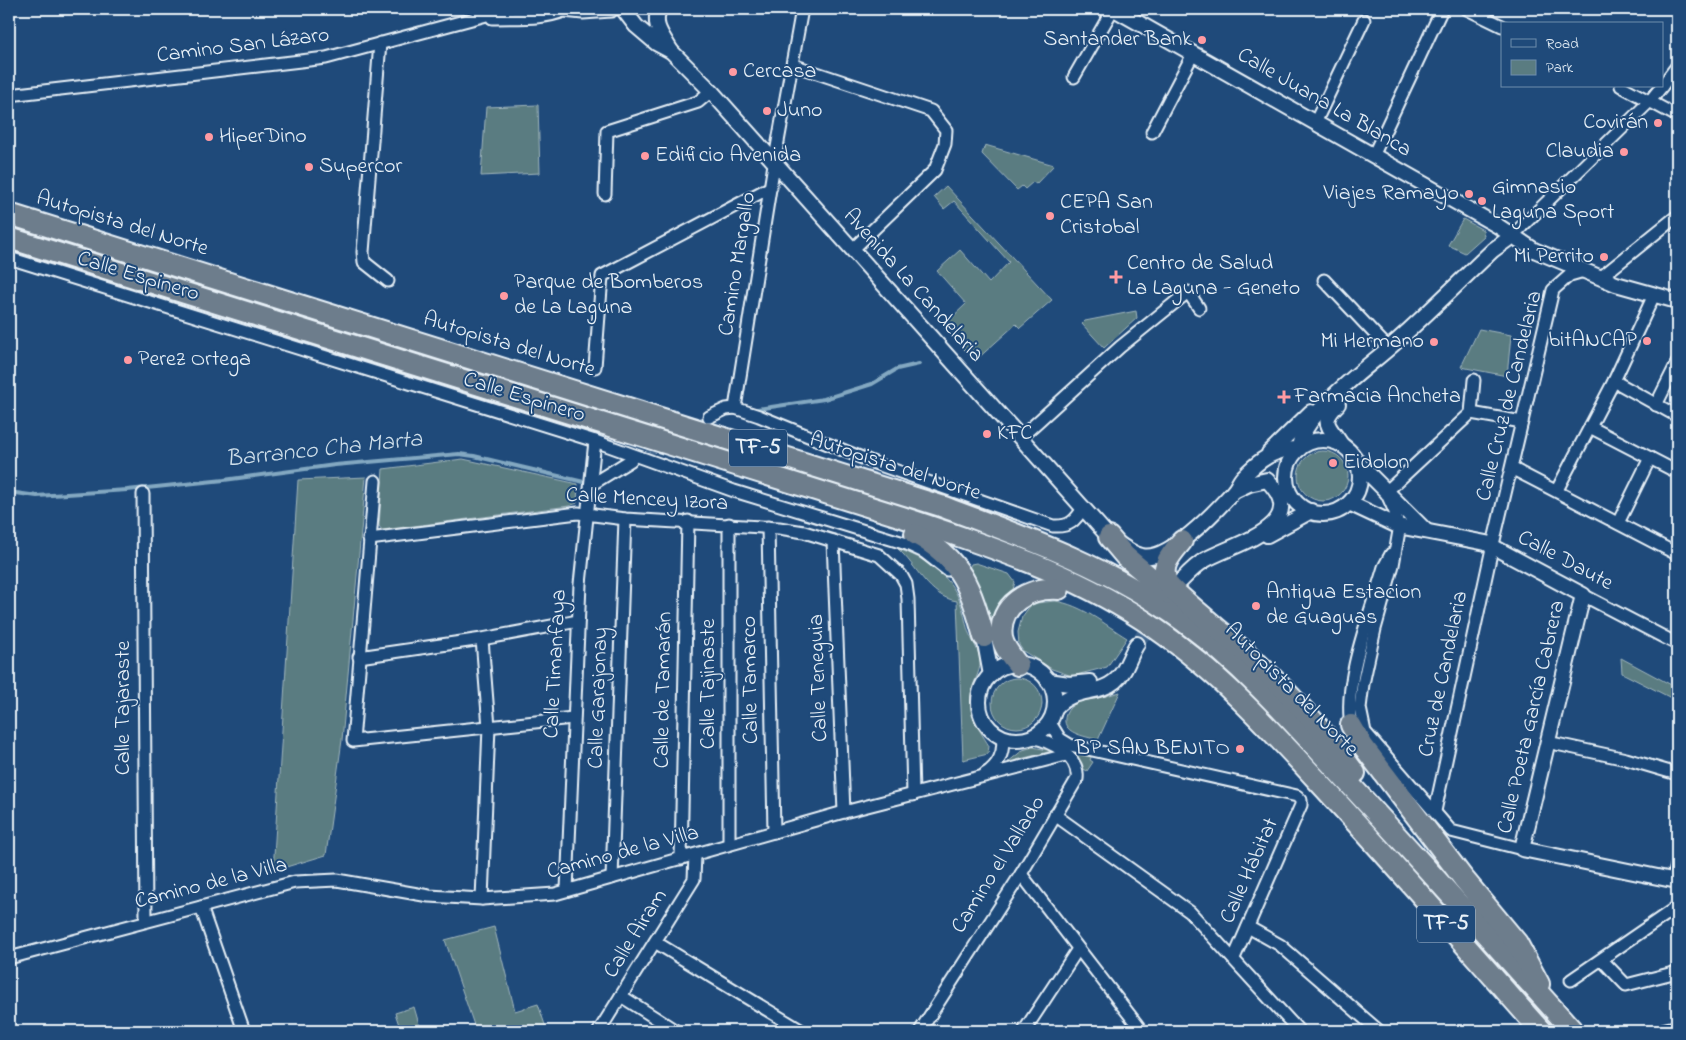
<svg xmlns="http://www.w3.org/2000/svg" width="1686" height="1040" font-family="'Indie Flower',sans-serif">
	<rect width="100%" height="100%" fill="#1f4a7a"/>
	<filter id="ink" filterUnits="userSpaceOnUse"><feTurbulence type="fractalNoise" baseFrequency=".02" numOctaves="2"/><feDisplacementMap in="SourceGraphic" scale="10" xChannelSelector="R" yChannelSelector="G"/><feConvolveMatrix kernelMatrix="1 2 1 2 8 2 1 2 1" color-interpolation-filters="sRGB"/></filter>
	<g filter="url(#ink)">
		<g fill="#5a7c81" stroke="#a1b6bc">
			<polygon points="538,105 540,173 481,176 486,107"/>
			<polygon points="985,145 1054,165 1036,184 1033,182 1025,189 1022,186 1017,190 982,154"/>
			<polygon points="946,186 1052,300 1020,328 1016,324 975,361 943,326 966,304 937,271 960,250 989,283 1009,262 954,201 944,209 934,197"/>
			<polygon points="1463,219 1483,230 1484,236 1465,253 1448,245"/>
			<polygon points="1136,311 1137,318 1104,348 1082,324 1085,321"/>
			<polygon points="1479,329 1511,335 1507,376 1461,367"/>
			<circle cx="1323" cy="476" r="25"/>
			<polygon points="463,459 578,484 577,503 569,506 382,530 379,526 383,469"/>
			<polygon points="366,477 342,740 326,855 273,871 298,480"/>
			<path d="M898,549C924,558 950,574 960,602C964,611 965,622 968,631C972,641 979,650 980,660C981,669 976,677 973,686C965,710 977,726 989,746L988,754L963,760L957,601C929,597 917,566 898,549Z"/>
			<polygon points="976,563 1009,574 1015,582 1012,593 993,621 988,621 968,570 971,564"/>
			<path d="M1055,601C1082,605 1104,624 1127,638L1107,667L1072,676L1052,669L1023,651L1019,645L1018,632L1022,617L1030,606L1037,603Z"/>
			<polygon points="1621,658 1677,688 1677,701 1622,673"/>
			<circle cx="1017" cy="703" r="25"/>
			<path d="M1120,692L1098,740C1086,736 1059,734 1066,714C1068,709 1072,705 1077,703C1091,698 1106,697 1120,692Z"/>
			<polygon points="1033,747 1052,751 1008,762 1023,750"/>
			<polygon points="1067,749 1092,755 1090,760 1093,762 1087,771 1081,767"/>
			<polygon points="494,927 515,1011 538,1004 547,1031 476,1031 445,940"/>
			<polygon points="414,1007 421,1031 401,1031 395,1013"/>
		</g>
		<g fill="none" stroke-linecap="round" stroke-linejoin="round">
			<g stroke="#83a8c1" stroke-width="4">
				<polyline points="751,410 824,399 872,384 897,369 919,364"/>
				<polyline points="9,492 37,496 127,490 224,480 335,465 459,454 474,456 588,483"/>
			</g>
			<polyline stroke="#3d638d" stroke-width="11" stroke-dasharray="11 5.5" stroke-linecap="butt" points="632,459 709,417"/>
			<polyline stroke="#3d638d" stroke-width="14" stroke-dasharray="14 7" stroke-linecap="butt" points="1137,644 1167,599"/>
			<g stroke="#e8f1f8" stroke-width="15">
				<g id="minor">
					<polyline points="1467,9 1502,26"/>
					<path d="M492,18C517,17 543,20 566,10"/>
					<polyline points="380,43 363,252 364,262 388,281"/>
					<polyline points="793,65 931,111 946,130 945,144 935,170 852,250"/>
					<polyline points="1074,77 1113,9"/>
					<polyline points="1621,86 1677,116"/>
					<polyline points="1662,86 1677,66"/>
					<polyline points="9,95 326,58 509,9"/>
					<polyline points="1315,123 1364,20"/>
					<polyline points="1152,132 1193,54"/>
					<polyline points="1373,156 1442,9"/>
					<polyline points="605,194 607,131 698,102 711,91"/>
					<polyline points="1511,237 1650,101 1662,86"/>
					<polyline points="9,258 595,441 734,491 907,544 924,552 947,570"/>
					<polyline points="1600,278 1677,216"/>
					<polyline points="1324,280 1389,349"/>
					<polyline points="595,367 602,276 771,187"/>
					<polyline points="1474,380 1471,413 1386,492 1395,512 1399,531 1393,565 1375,629 1363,684 1360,708 1365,732 1451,831 1522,849"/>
					<polyline points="1614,381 1677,416"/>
					<polyline points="1656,405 1677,363"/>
					<polyline points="735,408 774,164 802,9"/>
					<polyline points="1471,413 1522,422"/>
					<path d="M709,417L726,409L735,408L759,416L877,464L1053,526C1070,527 1075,521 1084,507"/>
					<polyline points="1590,427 1677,472"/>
					<polyline points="1021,437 1120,347 1188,292 1199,308"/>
					<polyline points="1513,469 1677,554"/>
					<polyline points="375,481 353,741 573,718"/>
					<polyline points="592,484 631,460"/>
					<polyline points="1557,490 1614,381 1654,295"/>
					<polyline points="143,494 146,921"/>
					<polyline points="1618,523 1650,458"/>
					<polyline points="729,524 729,844"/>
					<polyline points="768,527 774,832"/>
					<polyline points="369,539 578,513 625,519 779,528 804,532 879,555 901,575 906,584 908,599 913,795"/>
					<polyline points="833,541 844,812"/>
					<polyline points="1583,595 1677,644"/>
					<polyline points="482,639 489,727 482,899"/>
					<polyline points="359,657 482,639 578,621"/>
					<polyline points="1049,721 1060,739 1070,745 1297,796 1301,800 1301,805 1234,958"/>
					<path d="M1351,725C1343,680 1371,612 1384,567L1391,554"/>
					<polyline points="1547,742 1626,759 1677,774"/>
					<path d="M985,774C998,766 1005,752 1002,737"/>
					<polyline points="1435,811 1491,553 1553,290 1570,275 1584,271"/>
					<polyline points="1055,815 1190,912 1299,1031"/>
					<polyline points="681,859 688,521"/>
					<polyline points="1021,874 1142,1031"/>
					<polyline points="612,878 625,519"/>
					<polyline points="1673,881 1677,865"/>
					<polyline points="567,890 580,584 595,441"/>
					<polyline points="201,907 244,1031"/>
					<polyline points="1248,927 1280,945 1379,1031"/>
					<polyline points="655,942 802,1031"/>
					<polyline points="9,958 295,882 337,880 429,896 482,899 555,894 844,812 1066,755"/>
					<polyline points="1602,960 1626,985 1677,972"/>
					<polyline points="1571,980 1677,907"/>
					<polyline points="621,996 676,1031"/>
					<polyline points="599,1031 694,879 695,855"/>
					<path d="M920,1031L1021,874L1077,779C1080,755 1050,741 1031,737"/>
					<polyline points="1024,1031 1078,949"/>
				</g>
			</g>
			<g stroke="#e8f1f8" stroke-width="18">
				<g id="tertiary">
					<path d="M623,9L636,26L656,43L671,51L711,91L1109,537C1119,544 1131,554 1142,556C1168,562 1216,511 1233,492C1237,488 1239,481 1243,477C1259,460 1275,448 1299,449"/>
					<path d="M659,9C652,26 663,36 671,51"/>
					<polyline points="1114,9 1498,226 1534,250 1616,284 1677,301"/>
					<path d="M1338,404C1319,423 1329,425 1341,444"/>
					<circle cx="1323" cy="477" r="37"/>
					<path d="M1299,449C1300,416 1365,369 1389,348C1425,317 1458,283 1493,250L1511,237"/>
					<polyline points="1269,453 1311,412"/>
					<polyline points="1357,462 1426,531"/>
					<polyline points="1349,503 1398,526 1486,543 1583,595 1522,849 1677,881"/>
					<polyline points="1267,535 1311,511"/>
					<path d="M1176,586C1185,577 1194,566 1205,560C1235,543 1313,526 1267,480L1249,484L1234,491"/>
					<polyline points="984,637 991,675"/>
					<circle cx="1017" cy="702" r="38"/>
					<polyline points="1048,681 1069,684 1090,682"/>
					<path d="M1055,708C1075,686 1097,696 1115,681C1127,671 1129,656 1137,644"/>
					<polyline points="1664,1031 1677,1028"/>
				</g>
			</g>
			<g stroke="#e8f1f8" stroke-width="19">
				<polyline id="secondary" points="564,9 583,11 611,9"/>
			</g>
			<g stroke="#e8f1f8" stroke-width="24">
				<g id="motorway">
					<path d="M9,214L941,506C1025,537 1110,567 1183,621C1243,665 1292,721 1342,776C1420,860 1496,946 1573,1031"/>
					<path d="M9,238L899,516C983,544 1068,571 1143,620C1215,667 1270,729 1328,792C1400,870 1470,951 1541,1031"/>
					<path d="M915,534C962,559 971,589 984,637"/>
					<polyline points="1109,537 1125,556 1171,595"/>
					<path d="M1182,541C1170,555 1157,569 1170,587C1197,613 1228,636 1256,662C1293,697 1326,733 1355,773"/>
					<path d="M1018,665C1012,657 1004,648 1002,638C997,604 1030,587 1059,589"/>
					<polyline points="1351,725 1363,746 1463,878 1517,943 1539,984"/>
				</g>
			</g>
			<use href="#minor" stroke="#1f4a7a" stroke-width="11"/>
			<use href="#tertiary" stroke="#1f4a7a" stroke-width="14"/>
			<use href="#secondary" stroke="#1f4a7a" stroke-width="15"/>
			<use href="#motorway" stroke="#6d7d8c" stroke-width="20"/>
		</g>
	</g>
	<g fill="#ff9aa2" stroke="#1f4a7a" stroke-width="2">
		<circle cx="1202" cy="40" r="5"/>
		<circle cx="733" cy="72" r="5"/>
		<circle cx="767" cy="111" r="5"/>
		<circle cx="1658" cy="123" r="5"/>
		<circle cx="209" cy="137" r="5"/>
		<circle cx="1624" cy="152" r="5"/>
		<circle cx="645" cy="156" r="5"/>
		<circle cx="309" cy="167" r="5"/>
		<circle cx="1469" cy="194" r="5"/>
		<circle cx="1482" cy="201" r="5"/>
		<circle cx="1050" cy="216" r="5"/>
		<circle cx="1604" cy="257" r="5"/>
		<path d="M1113.5 269.5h5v5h5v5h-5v5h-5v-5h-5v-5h5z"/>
		<circle cx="504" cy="296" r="5"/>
		<circle cx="1647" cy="341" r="5"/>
		<circle cx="1434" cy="342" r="5"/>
		<circle cx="128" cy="360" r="5"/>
		<path d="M1281.5 389.5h5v5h5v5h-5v5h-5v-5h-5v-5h5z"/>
		<circle cx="987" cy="434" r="5"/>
		<circle cx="1333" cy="463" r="5"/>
		<circle cx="1256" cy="606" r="5"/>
		<circle cx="1240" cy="749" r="5"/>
	</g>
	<g text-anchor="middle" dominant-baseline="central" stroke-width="4" stroke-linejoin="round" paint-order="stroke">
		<g fill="#1f4a7a" stroke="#acbfd2" stroke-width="1">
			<rect x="729" y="429.5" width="58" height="37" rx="4"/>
			<rect x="1417" y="905.5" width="58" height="37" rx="4"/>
		</g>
		<g font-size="21" font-weight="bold" fill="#e8f1f8">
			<text x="758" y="448">TF-5</text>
			<text x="1446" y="924">TF-5</text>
		</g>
		<g font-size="22" fill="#e8f1f8" stroke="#1f4a7a" text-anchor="start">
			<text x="1192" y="40" text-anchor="end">Santander Bank</text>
			<text x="743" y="72">Cercasa</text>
			<text x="777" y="111">Juno</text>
			<text x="1648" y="123" text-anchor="end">Covirán</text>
			<text x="219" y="137">HiperDino</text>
			<text x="1614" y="152" text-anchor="end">Claudia</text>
			<text x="655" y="156">Edificio Avenida</text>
			<text x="319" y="167">Supercor</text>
			<text x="1492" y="188">Gimnasio<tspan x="1492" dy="25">Laguna Sport</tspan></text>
			<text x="1459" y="194" text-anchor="end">Viajes Ramayo</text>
			<text x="1060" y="203">CEPA San<tspan x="1060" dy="25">Cristobal</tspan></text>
			<text x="1594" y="257" text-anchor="end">Mi Perrito</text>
			<text x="1127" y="264">Centro de Salud<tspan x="1127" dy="25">La Laguna - Geneto</tspan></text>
			<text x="514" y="283">Parque de Bomberos<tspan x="514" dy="25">de La Laguna</tspan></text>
			<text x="1637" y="341" text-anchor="end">bitANCAP</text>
			<text x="1424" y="342" text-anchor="end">Mi Hermano</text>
			<text x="138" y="360">Perez Ortega</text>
			<text x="1294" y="397">Farmacia Ancheta</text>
			<text x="997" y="434">KFC</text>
			<text x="1343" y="463">Eidolon</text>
			<text x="1266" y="593">Antigua Estacion<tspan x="1266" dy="25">de Guaguas</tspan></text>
			<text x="1230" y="749" text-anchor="end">BP SAN BENITO</text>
		</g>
		<g font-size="22" fill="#e8f1f8" stroke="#1f4a7a">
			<text transform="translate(243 46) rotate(-7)">Camino San Lázaro</text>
			<text transform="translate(1324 103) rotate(30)">Calle Juana La Blanca</text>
			<text transform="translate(122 224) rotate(17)">Autopista del Norte</text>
			<text transform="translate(738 264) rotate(-81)">Camino Margallo</text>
			<text transform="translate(138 277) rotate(17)">Calle Espinero</text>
			<text transform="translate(913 286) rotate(48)">Avenida La Candelaria</text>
			<text transform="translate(509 345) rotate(17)">Autopista del Norte</text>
			<text transform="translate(1510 396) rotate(-76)">Calle Cruz de Candelaria</text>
			<text transform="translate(524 398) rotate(17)">Calle Espinero</text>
			<text transform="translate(895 467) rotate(18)">Autopista del Norte</text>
			<text transform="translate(647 500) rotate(3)">Calle Mencey Izora</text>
			<text transform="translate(1565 561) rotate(28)">Calle Daute</text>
			<text transform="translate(556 664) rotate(-87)">Calle Timanfaya</text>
			<text transform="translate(1444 674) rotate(-78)">Cruz de Candelaria</text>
			<text transform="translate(819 678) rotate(-92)">Calle Teneguia</text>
			<text transform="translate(751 680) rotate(-91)">Calle Tamarco</text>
			<text transform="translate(709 684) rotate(-90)">Calle Tajinaste</text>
			<text transform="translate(664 690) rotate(-89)">Calle de Tamarán</text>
			<text transform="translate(1291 690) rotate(45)">Autopista del Norte</text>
			<text transform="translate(599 698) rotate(-88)">Calle Garajonay</text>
			<text transform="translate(124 708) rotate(-90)">Calle Tajaraste</text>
			<text transform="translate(1532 717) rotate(-77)">Calle Poeta García Cabrera</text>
			<text transform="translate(623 853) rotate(-15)">Camino de la Villa</text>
			<text transform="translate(999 865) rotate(-58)">Camino el Vallado</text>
			<text transform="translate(1250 871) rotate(-66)">Calle Hábitat</text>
			<text transform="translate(211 884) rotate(-14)">Camino de la Villa</text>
			<text transform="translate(636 934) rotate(-58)">Calle Airam</text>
		</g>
		<g font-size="24" font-style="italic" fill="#cfdfea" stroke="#1f4a7a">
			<text transform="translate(324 450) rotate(-6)">Barranco Cha Marta</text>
		</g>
	</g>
	<rect width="1686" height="1040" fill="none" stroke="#1f4a7a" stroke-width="30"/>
	<rect x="15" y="15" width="1656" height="1010" fill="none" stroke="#e8f1f8" stroke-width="2" filter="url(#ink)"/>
	<rect x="1501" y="22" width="162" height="65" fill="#1f4a7a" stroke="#6f8dac"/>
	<rect x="1511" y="39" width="25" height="8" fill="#1f4a7a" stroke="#6f8dac"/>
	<text x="1546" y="48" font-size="15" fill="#e8f1f8">Road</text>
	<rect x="1511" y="60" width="25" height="15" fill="#5a7c81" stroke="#6f8dac"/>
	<text x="1546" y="72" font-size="15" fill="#e8f1f8">Park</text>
</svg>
